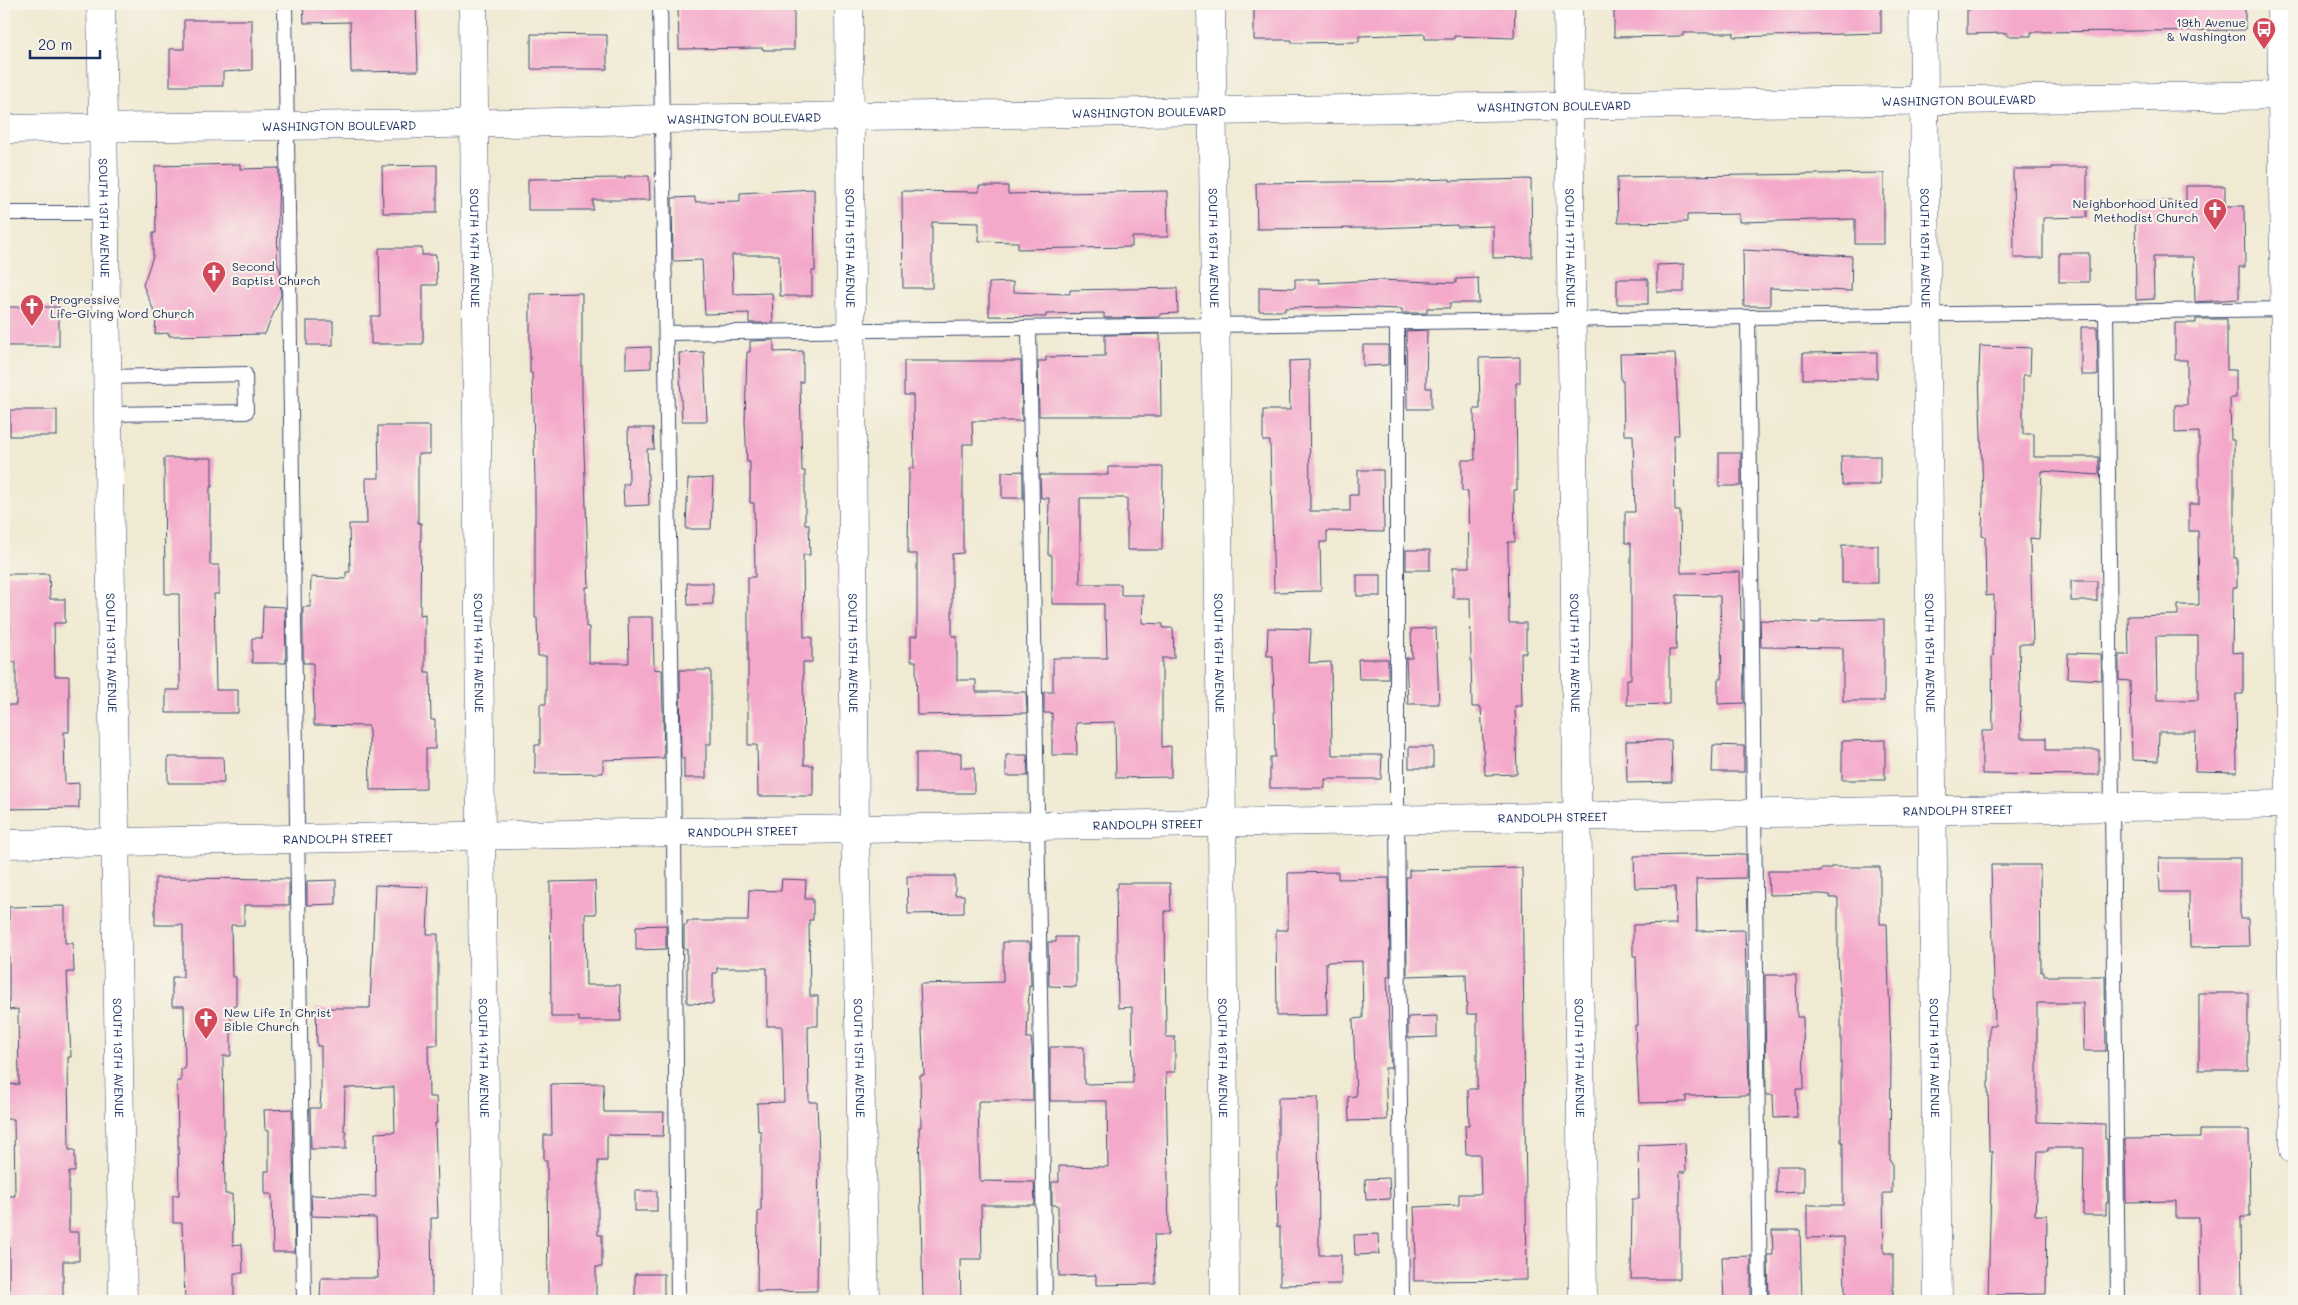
<svg xmlns="http://www.w3.org/2000/svg" width="2298" height="1305" font-family="Mali,sans-serif">
	<rect width="100%" height="100%" fill="#f7f3e8"/>
	<filter id="ink" filterUnits="userSpaceOnUse"><feTurbulence type="fractalNoise" baseFrequency=".02" numOctaves="2"/><feDisplacementMap in="SourceGraphic" scale="10" xChannelSelector="R" yChannelSelector="G"/><feConvolveMatrix kernelMatrix="1 2 1 2 8 2 1 2 1" color-interpolation-filters="sRGB"/></filter>
	<filter id="wash" filterUnits="userSpaceOnUse"><feTurbulence type="fractalNoise" baseFrequency=".0096" numOctaves="4" result="noise"/><feDisplacementMap in="SourceGraphic" scale="20" xChannelSelector="R" yChannelSelector="G"/><feGaussianBlur stdDeviation="1.12" result="paint"/><feColorMatrix in="noise" values="0 0 0 0 0 0 0 0 0 0 0 0 0 0 0 0 0 1.4 0 .05"/><feComposite in="paint" operator="in"/></filter>
	<g filter="url(#wash)">
		<rect width="100%" height="100%" fill="#f0ead3"/>
		<g id="blocks">
			<g fill="#f4a9cb" fill-rule="evenodd">
				<polygon points="303,4 416,4 418,71 351,72 350,22 304,23"/>
				<polygon points="678,4 794,4 794,50 763,50 763,48 679,49"/>
				<polygon points="1254,4 1515,4 1514,38 1454,36 1454,39 1425,39 1425,34 1359,36 1359,42 1292,43 1292,40 1254,40"/>
				<polygon points="1614,4 1881,4 1881,33 1734,37 1734,33 1683,33 1683,36 1614,37"/>
				<polygon points="1970,4 2245,4 2245,30 2031,32 2031,36 2007,36 2007,33 1967,34 1967,10 1970,10"/>
				<polygon points="184,20 252,20 252,70 223,72 223,86 170,86 170,49 184,49"/>
				<polygon points="531,34 607,35 607,69 531,69"/>
				<polygon points="240,164 240,169 279,168 277,263 280,270 281,295 265,334 169,336 169,333 155,334 156,316 143,285 153,256 153,233 156,233 155,166"/>
				<polygon points="437,165 437,213 383,213 382,166"/>
				<polygon points="2052,167 2087,167 2087,217 2043,218 2043,258 2014,258 2013,169 2052,169"/>
				<polygon points="1884,173 1884,244 1855,244 1855,219 1739,222 1739,214 1687,215 1687,222 1618,223 1617,177"/>
				<polygon points="625,176 649,176 650,200 593,200 593,210 528,210 528,179 625,178"/>
				<polygon points="1450,179 1450,181 1531,179 1532,257 1493,258 1493,226 1457,227 1457,225 1378,228 1257,229 1256,183 1420,181 1420,180"/>
				<polygon points="979,186 1008,186 1008,194 1167,191 1168,237 1132,237 1132,247 1018,249 1018,242 979,241 979,223 932,222 932,288 903,288 902,191 979,192"/>
				<polygon points="2186,186 2225,186 2225,206 2244,206 2245,267 2239,267 2239,299 2195,302 2194,257 2153,257 2154,299 2136,300 2135,201 2186,201"/>
				<polygon points="814,189 815,271 812,271 812,296 780,296 779,255 732,255 733,294 772,293 773,323 749,323 749,313 705,314 702,260 673,261 672,198 695,197 695,202 740,201 740,193"/>
				<polygon points="379,248 422,248 422,255 436,255 437,285 423,285 423,344 371,344 371,316 380,316"/>
				<polygon points="1743,250 1852,256 1851,291 1770,288 1770,306 1744,306"/>
				<rect x="2059" y="253" width="30" height="29"/>
				<polygon points="1684,264 1684,292 1657,292 1657,265"/>
				<polygon points="1478,278 1479,303 1450,303 1450,308 1427,308 1427,313 1402,313 1402,309 1341,307 1285,308 1285,311 1259,311 1259,287 1295,288 1295,279 1319,279 1319,283 1379,280 1456,283 1456,279"/>
				<rect x="1617" y="279" width="31" height="25"/>
				<polygon points="1013,282 1013,292 1070,294 1070,290 1177,288 1178,313 1160,314 1160,317 1104,318 1104,313 1046,314 1046,317 989,316 989,283"/>
				<polygon points="582,293 582,397 589,587 586,587 586,627 589,627 589,663 629,663 628,617 653,617 654,669 662,670 664,758 603,760 603,773 535,774 535,745 540,745 540,704 546,704 546,656 538,656 537,618 535,618 535,480 532,373 530,373 530,294"/>
				<rect x="4" y="307" width="55" height="39"/>
				<path d="M2196,319H2227V370H2236V398H2230L2231,440H2234V558H2237V587H2233L2232,653L2243,652V694H2236L2237,772L2195,771L2196,732H2159L2158,761L2132,760L2130,681L2119,680V655H2129L2128,616L2178,615V605H2199L2198,531H2189V504H2199V432L2175,433V405H2187V360H2175V323H2196ZM2156,636H2198V700H2157Z"/>
				<rect x="307" y="321" width="26" height="24"/>
				<polygon points="2081,327 2097,327 2098,375 2081,375"/>
				<polygon points="1427,330 1426,388 1431,388 1431,409 1407,409 1406,331"/>
				<polygon points="1160,334 1161,416 1039,416 1038,361 1046,361 1046,357 1105,356 1105,335"/>
				<polygon points="774,340 774,352 803,351 803,382 800,382 802,471 805,471 805,524 809,524 810,555 803,555 804,637 812,637 812,662 803,662 804,765 813,765 813,796 758,796 757,745 748,745 748,577 755,577 754,503 750,503 750,462 747,462 745,422 747,352 750,352 750,341"/>
				<polygon points="1363,345 1388,345 1388,365 1363,366"/>
				<polygon points="1980,346 2031,348 2030,375 2023,375 2023,434 2034,434 2034,457 2099,457 2099,475 2042,471 2039,539 2030,538 2033,644 2019,644 2021,738 2046,738 2046,750 2099,750 2099,775 1982,774 1982,731 1993,731 1992,656 1993,656 1994,595 1986,596 1985,537 1982,536 1983,495 1979,373"/>
				<polygon points="651,347 651,368 626,369 626,348"/>
				<polygon points="704,352 707,421 682,421 679,353"/>
				<polygon points="1877,352 1877,378 1803,379 1803,353"/>
				<polygon points="1675,353 1679,435 1674,435 1675,511 1680,511 1681,573 1740,572 1741,620 1743,620 1744,703 1718,704 1718,679 1722,679 1720,596 1677,595 1676,650 1669,650 1669,704 1627,705 1627,679 1631,679 1631,543 1625,543 1625,512 1635,512 1633,435 1624,435 1623,381 1621,381 1620,354"/>
				<polygon points="1520,357 1520,383 1516,383 1517,490 1514,490 1515,542 1508,542 1509,623 1526,623 1526,653 1521,653 1522,706 1515,706 1517,774 1485,775 1481,707 1472,707 1470,598 1453,598 1453,567 1469,567 1468,491 1462,491 1462,460 1475,460 1474,409 1480,409 1479,358"/>
				<polygon points="1309,360 1310,511 1350,511 1350,495 1358,495 1358,470 1383,470 1384,532 1327,531 1327,542 1320,542 1321,591 1274,592 1270,441 1263,441 1263,410 1290,410 1289,361"/>
				<polygon points="904,361 1021,361 1022,421 972,421 973,444 963,444 963,553 952,554 952,636 957,636 957,680 976,680 976,692 1026,692 1027,713 917,715 916,661 911,661 911,636 917,636 917,554 908,554 909,468 914,468 913,395 904,395"/>
				<rect x="10" y="410" width="47" height="26"/>
				<polygon points="378,426 430,426 430,454 418,454 418,523 421,523 420,615 425,614 425,672 430,672 431,720 435,720 435,749 426,749 426,789 370,790 369,726 314,725 313,663 303,663 303,607 310,607 311,577 346,579 346,572 350,572 349,524 367,524 366,478 379,478"/>
				<polygon points="628,428 653,428 654,449 647,449 649,505 624,506 623,484 629,484"/>
				<rect x="1719" y="453" width="22" height="33"/>
				<polygon points="1841,456 1880,456 1880,485 1842,485"/>
				<polygon points="164,458 212,458 212,487 210,487 210,565 219,565 219,594 214,594 216,690 238,690 238,713 166,713 166,690 180,690 179,594 165,594"/>
				<polygon points="1108,467 1163,467 1162,550 1127,550 1127,498 1080,498 1080,584 1121,584 1121,595 1143,595 1142,623 1163,624 1163,628 1173,628 1174,658 1162,658 1162,747 1171,746 1171,777 1116,778 1115,722 1076,723 1077,755 1052,755 1052,713 1044,713 1044,692 1053,692 1053,658 1107,658 1106,620 1104,620 1104,604 1052,604 1052,555 1048,555 1049,498 1041,498 1040,475 1108,475"/>
				<polygon points="1023,471 1023,498 1002,498 1002,472"/>
				<polygon points="713,478 711,529 686,529 688,479"/>
				<rect x="1842" y="545" width="36" height="38"/>
				<rect x="1406" y="550" width="24" height="20"/>
				<polygon points="4,574 49,574 50,599 65,599 65,623 54,623 55,676 69,676 69,732 64,732 65,784 79,783 79,808 4,809 4,705 16,705 16,662 10,662 10,623 4,623"/>
				<rect x="1357" y="575" width="24" height="21"/>
				<rect x="2071" y="581" width="26" height="20"/>
				<polygon points="687,583 713,583 713,604 688,605"/>
				<polygon points="263,606 285,607 286,663 252,663 252,638 262,638"/>
				<polygon points="1884,619 1884,701 1843,701 1843,648 1761,647 1760,620 1820,623 1820,620"/>
				<polygon points="1268,628 1311,629 1309,663 1331,662 1332,755 1382,755 1381,779 1325,779 1325,788 1270,788 1270,757 1275,757 1273,656 1267,656"/>
				<polygon points="1436,628 1439,704 1408,704 1406,658 1412,658 1411,629"/>
				<polygon points="2068,653 2101,654 2102,680 2067,678"/>
				<polygon points="1358,659 1388,659 1388,679 1359,679"/>
				<polygon points="680,670 711,670 711,744 706,744 706,778 684,778 684,758 681,758"/>
				<polygon points="1671,740 1672,782 1627,783 1626,741"/>
				<polygon points="1885,740 1885,780 1842,780 1842,741"/>
				<polygon points="1713,745 1744,746 1744,772 1712,772"/>
				<rect x="1409" y="747" width="24" height="21"/>
				<polygon points="916,753 961,753 961,768 974,768 974,793 916,793"/>
				<polygon points="1006,755 1027,755 1028,776 1006,776"/>
				<polygon points="168,757 223,757 224,783 168,783"/>
				<polygon points="1746,854 1746,878 1696,879 1697,931 1745,930 1749,1095 1686,1096 1686,1102 1639,1103 1635,1025 1638,1025 1636,956 1633,956 1633,925 1676,924 1675,887 1635,888 1634,856"/>
				<polygon points="2159,858 2240,858 2240,919 2248,919 2249,946 2190,947 2189,892 2160,892"/>
				<polygon points="1991,865 2040,865 2041,972 2044,972 2044,976 2105,976 2106,1051 2084,1051 2083,1003 2037,1003 2037,1122 2105,1124 2105,1139 2107,1139 2108,1202 2106,1202 2106,1215 2083,1215 2084,1148 2048,1148 2048,1151 2038,1151 2035,1215 2047,1215 2046,1294 1988,1295 1992,1151 1989,1151 1988,1082 1989,1082 1989,1026 1995,1026"/>
				<polygon points="1830,867 1880,867 1880,924 1887,924 1891,1056 1890,1162 1892,1162 1892,1193 1883,1193 1884,1253 1893,1253 1893,1301 1845,1301 1844,1237 1807,1238 1807,1205 1843,1205 1843,1142 1841,1142 1841,997 1840,997 1838,955 1838,898 1830,898 1830,895 1821,894 1769,895 1768,871 1821,871 1821,869 1830,869"/>
				<polygon points="1522,868 1527,1280 1414,1281 1414,1257 1416,1257 1414,1207 1459,1205 1459,1194 1481,1194 1480,1154 1466,1154 1465,1125 1469,1125 1468,1089 1477,1089 1477,1014 1467,1014 1466,974 1407,976 1406,877 1409,877 1409,870"/>
				<polygon points="1338,872 1338,879 1389,878 1390,976 1387,976 1391,1068 1385,1068 1387,1120 1349,1121 1348,1097 1356,1096 1353,1019 1363,1018 1362,961 1326,962 1327,1015 1277,1016 1276,930 1288,930 1288,873"/>
				<polygon points="907,876 955,876 955,895 964,895 964,913 908,914"/>
				<polygon points="155,878 289,879 289,905 244,905 244,925 231,925 232,977 236,977 236,1006 231,1006 231,1056 223,1056 225,1194 232,1194 233,1245 242,1244 243,1273 234,1273 234,1301 185,1301 182,1223 173,1223 173,1195 179,1195 177,1081 181,1081 181,1069 185,1069 184,1006 172,1006 172,977 183,977 183,925 155,925"/>
				<polygon points="782,879 806,880 805,899 813,899 813,920 809,920 810,996 818,996 818,1026 808,1026 809,1102 817,1102 819,1154 817,1291 757,1292 758,1211 761,1211 761,1131 758,1131 757,1103 784,1102 782,1026 767,1026 767,968 717,968 717,973 713,973 713,1004 687,1003 687,949 684,949 684,925 687,925 687,921 748,921 749,890 781,891"/>
				<polygon points="336,880 336,904 307,905 307,881"/>
				<polygon points="595,881 596,914 585,914 586,985 620,985 621,1021 579,1021 579,1017 551,1017 550,882"/>
				<polygon points="1118,883 1170,883 1171,911 1165,911 1166,1037 1175,1037 1175,1072 1166,1072 1169,1235 1154,1235 1156,1284 1096,1285 1096,1275 1059,1276 1058,1205 1052,1205 1052,1182 1059,1182 1059,1166 1108,1167 1107,1101 1050,1101 1050,1047 1084,1047 1084,1084 1133,1083 1132,1007 1118,1008 1116,888 1118,888"/>
				<polygon points="375,885 429,887 427,934 438,934 438,1045 428,1045 429,1097 436,1097 437,1123 435,1123 438,1218 431,1218 432,1299 320,1299 321,1278 378,1278 376,1218 312,1216 311,1195 376,1197 375,1133 395,1132 394,1087 345,1088 344,1131 346,1131 346,1149 311,1149 310,1108 320,1108 321,1091 321,1046 317,1046 316,1008 370,1008"/>
				<polygon points="65,906 65,943 73,943 74,972 67,972 71,1057 68,1057 69,1150 75,1150 75,1172 69,1172 69,1232 79,1232 79,1261 63,1261 63,1301 9,1301 9,1196 15,1196 14,1119 4,1119 4,1085 19,1084 18,1009 9,1010 9,907"/>
				<polygon points="666,925 666,949 636,950 636,926"/>
				<polygon points="1056,937 1076,937 1076,987 1049,986 1048,942 1056,942"/>
				<polygon points="1003,942 1030,942 1031,986 1029,985 1027,1038 1031,1038 1032,1047 1033,1101 980,1101 978,1102 980,1181 1034,1182 1035,1205 981,1205 982,1259 960,1259 961,1301 923,1301 919,1127 921,1127 920,1075 924,1075 920,984 1003,982"/>
				<polygon points="1765,975 1796,975 1797,1017 1803,1017 1804,1089 1796,1089 1797,1117 1774,1118 1773,1095 1766,1095"/>
				<rect x="2199" y="993" width="49" height="77"/>
				<polygon points="1437,1016 1437,1037 1408,1038 1408,1017"/>
				<polygon points="603,1083 604,1112 664,1112 663,1136 607,1135 607,1161 598,1161 598,1235 602,1235 602,1267 596,1267 596,1301 548,1301 547,1161 544,1161 544,1135 552,1135 551,1084"/>
				<polygon points="1318,1097 1319,1255 1341,1255 1341,1284 1280,1285 1280,1227 1277,1227 1276,1185 1278,1185 1278,1098"/>
				<polygon points="292,1109 295,1252 273,1252 272,1194 265,1194 265,1171 269,1171 269,1130 265,1130 264,1110"/>
				<polygon points="2200,1130 2249,1130 2250,1217 2241,1217 2242,1301 2200,1301 2199,1218 2176,1218 2176,1201 2126,1202 2125,1139 2200,1138"/>
				<polygon points="1685,1143 1686,1172 1680,1172 1680,1279 1631,1279 1632,1199 1639,1199 1638,1145"/>
				<polygon points="1776,1166 1804,1166 1804,1192 1776,1193"/>
				<polygon points="1389,1178 1390,1199 1366,1200 1365,1179"/>
				<rect x="635" y="1191" width="22" height="20"/>
				<polygon points="1772,1230 1800,1230 1802,1301 1769,1301 1768,1255 1773,1255"/>
				<polygon points="1378,1234 1379,1254 1355,1255 1354,1235"/>
				<polygon points="1751,1256 1751,1301 1724,1301 1722,1257"/>
				<rect x="635" y="1274" width="29" height="26"/>
			</g>
		</g>
	</g>
	<g filter="url(#ink)">
		<use href="#blocks" fill-opacity="0" stroke="#3b4b70" stroke-width="1"/>
		<g fill="none" stroke-linecap="round" stroke-linejoin="round">
			<g stroke="#3b4b70" stroke-width="16">
				<g id="service">
					<polyline points="285,4 304,1301"/>
					<polyline points="660,4 674,833 678,1301"/>
					<polyline points="4,213 105,213"/>
					<polyline points="2106,312 2118,1301"/>
					<polyline points="1748,317 1760,1301"/>
					<polyline points="1397,322 1397,820 1402,1301"/>
					<polyline points="1029,328 1045,1301"/>
					<polyline points="666,333 2289,309"/>
					<polyline points="107,377 245,374 246,412 108,414"/>
				</g>
			</g>
			<g stroke="#3b4b70" stroke-width="29">
				<g id="minor">
					<path id="s1" d="M101,4L123,1301"/>
					<path id="s2" d="M473,4L481,836L488,1301"/>
					<path id="s3" d="M849,4L855,829L865,1301"/>
					<path id="s4" d="M1211,4L1222,823L1225,1301"/>
					<path id="s5" d="M1568,4L1583,1301"/>
					<path id="s6" d="M1923,4L1938,1301"/>
					<polyline points="2281,4 2294,1150"/>
					<path id="s7" d="M4,844L2291,804"/>
				</g>
			</g>
			<g stroke="#3b4b70" stroke-width="29">
				<g id="tertiary">
					<path id="s8" d="M4,129C223,125 443,127 662,119L2294,95"/>
				</g>
			</g>
			<use href="#service" stroke="#fff" stroke-width="14"/>
			<use href="#minor" stroke="#fff" stroke-width="28"/>
			<use href="#tertiary" stroke="#fff" stroke-width="28"/>
		</g>
	</g>
	<defs>
		<g id="bus-pin" transform="scale(1.25)"><path d="M0 17L-7.5 6A9.5 9.5 0 1 1 7.5 6Z" fill="#d1495b" stroke="#f7f3e8"/><path d="M-5-6H5V4H4V6H2V4H-2V6H-4V4H-5ZM-3.5-4V0h7V-4ZM-3.5 1.2v1.5H-2V1.2ZM2 1.2v1.5H3.5V1.2Z" fill="#fff"/></g>
		<g id="church-pin" transform="scale(1.25)"><path d="M0 17L-7.5 6A9.5 9.5 0 1 1 7.5 6Z" fill="#d1495b" stroke="#f7f3e8"/><path d="M-1.2-6h2.4v3.5h3.3v2.4h-3.3V6h-2.4V-.1h-3.3v-2.4h3.3Z" fill="#fff"/></g>
	</defs>
	<g fill-rule="evenodd">
		<use href="#bus-pin" x="2264" y="29"/>
		<use href="#church-pin" x="2215" y="210"/>
		<use href="#church-pin" x="214" y="273"/>
		<use href="#church-pin" x="32" y="306"/>
		<use href="#church-pin" x="206" y="1019"/>
	</g>
	<g text-anchor="middle" dominant-baseline="central" stroke-width="4.5" stroke-linejoin="round" paint-order="stroke">
		<g font-size="12" fill="#1b2f5e" stroke="#f7f3e8" text-anchor="start">
			<text x="2246" y="22" text-anchor="end">19th Avenue<tspan x="2246" dy="14">&amp; Washington</tspan></text>
			<text x="2198" y="203" text-anchor="end">Neighborhood United<tspan x="2198" dy="14">Methodist Church</tspan></text>
			<text x="232" y="266">Second<tspan x="232" dy="14">Baptist Church</tspan></text>
			<text x="50" y="299">Progressive<tspan x="50" dy="14">Life-Giving Word Church</tspan></text>
			<text x="224" y="1012">New Life In Christ<tspan x="224" dy="14">Bible Church</tspan></text>
		</g>
		<g font-size="12" fill="#1b2f5e" stroke="#f7f3e8">
			<text stroke="none"><textPath href="#s8" startOffset="1955">WASHINGTON BOULEVARD</textPath></text>
			<text stroke="none"><textPath href="#s8" startOffset="1550">WASHINGTON BOULEVARD</textPath></text>
			<text stroke="none"><textPath href="#s8" startOffset="1145">WASHINGTON BOULEVARD</textPath></text>
			<text stroke="none"><textPath href="#s8" startOffset="740">WASHINGTON BOULEVARD</textPath></text>
			<text stroke="none"><textPath href="#s8" startOffset="335">WASHINGTON BOULEVARD</textPath></text>
			<text stroke="none"><textPath href="#s1" startOffset="214">SOUTH 13TH AVENUE</textPath></text>
			<text stroke="none"><textPath href="#s2" startOffset="244">SOUTH 14TH AVENUE</textPath></text>
			<text stroke="none"><textPath href="#s3" startOffset="244">SOUTH 15TH AVENUE</textPath></text>
			<text stroke="none"><textPath href="#s4" startOffset="244">SOUTH 16TH AVENUE</textPath></text>
			<text stroke="none"><textPath href="#s5" startOffset="244">SOUTH 17TH AVENUE</textPath></text>
			<text stroke="none"><textPath href="#s6" startOffset="244">SOUTH 18TH AVENUE</textPath></text>
			<text stroke="none"><textPath href="#s4" startOffset="649">SOUTH 16TH AVENUE</textPath></text>
			<text stroke="none"><textPath href="#s5" startOffset="649">SOUTH 17TH AVENUE</textPath></text>
			<text stroke="none"><textPath href="#s1" startOffset="649">SOUTH 13TH AVENUE</textPath></text>
			<text stroke="none"><textPath href="#s2" startOffset="649">SOUTH 14TH AVENUE</textPath></text>
			<text stroke="none"><textPath href="#s3" startOffset="649">SOUTH 15TH AVENUE</textPath></text>
			<text stroke="none"><textPath href="#s6" startOffset="649">SOUTH 18TH AVENUE</textPath></text>
			<text stroke="none"><textPath href="#s7" startOffset="1954">RANDOLPH STREET</textPath></text>
			<text stroke="none"><textPath href="#s7" startOffset="1549">RANDOLPH STREET</textPath></text>
			<text stroke="none"><textPath href="#s7" startOffset="1144">RANDOLPH STREET</textPath></text>
			<text stroke="none"><textPath href="#s7" startOffset="739">RANDOLPH STREET</textPath></text>
			<text stroke="none"><textPath href="#s7" startOffset="334">RANDOLPH STREET</textPath></text>
			<text stroke="none"><textPath href="#s1" startOffset="1054">SOUTH 13TH AVENUE</textPath></text>
			<text stroke="none"><textPath href="#s2" startOffset="1054">SOUTH 14TH AVENUE</textPath></text>
			<text stroke="none"><textPath href="#s3" startOffset="1054">SOUTH 15TH AVENUE</textPath></text>
			<text stroke="none"><textPath href="#s4" startOffset="1054">SOUTH 16TH AVENUE</textPath></text>
			<text stroke="none"><textPath href="#s5" startOffset="1054">SOUTH 17TH AVENUE</textPath></text>
			<text stroke="none"><textPath href="#s6" startOffset="1054">SOUTH 18TH AVENUE</textPath></text>
		</g>
	</g>
	<rect width="2298" height="1305" fill="none" stroke="#f7f3e8" stroke-width="20"/>
	<path d="M30 50v8h70v-8" fill="none" stroke="#1b2f5e" stroke-width="2.5"/>
	<text x="38" y="50" font-size="15" fill="#1b2f5e" stroke="#f7f3e8" stroke-width="4" paint-order="stroke">20 m</text>
</svg>
